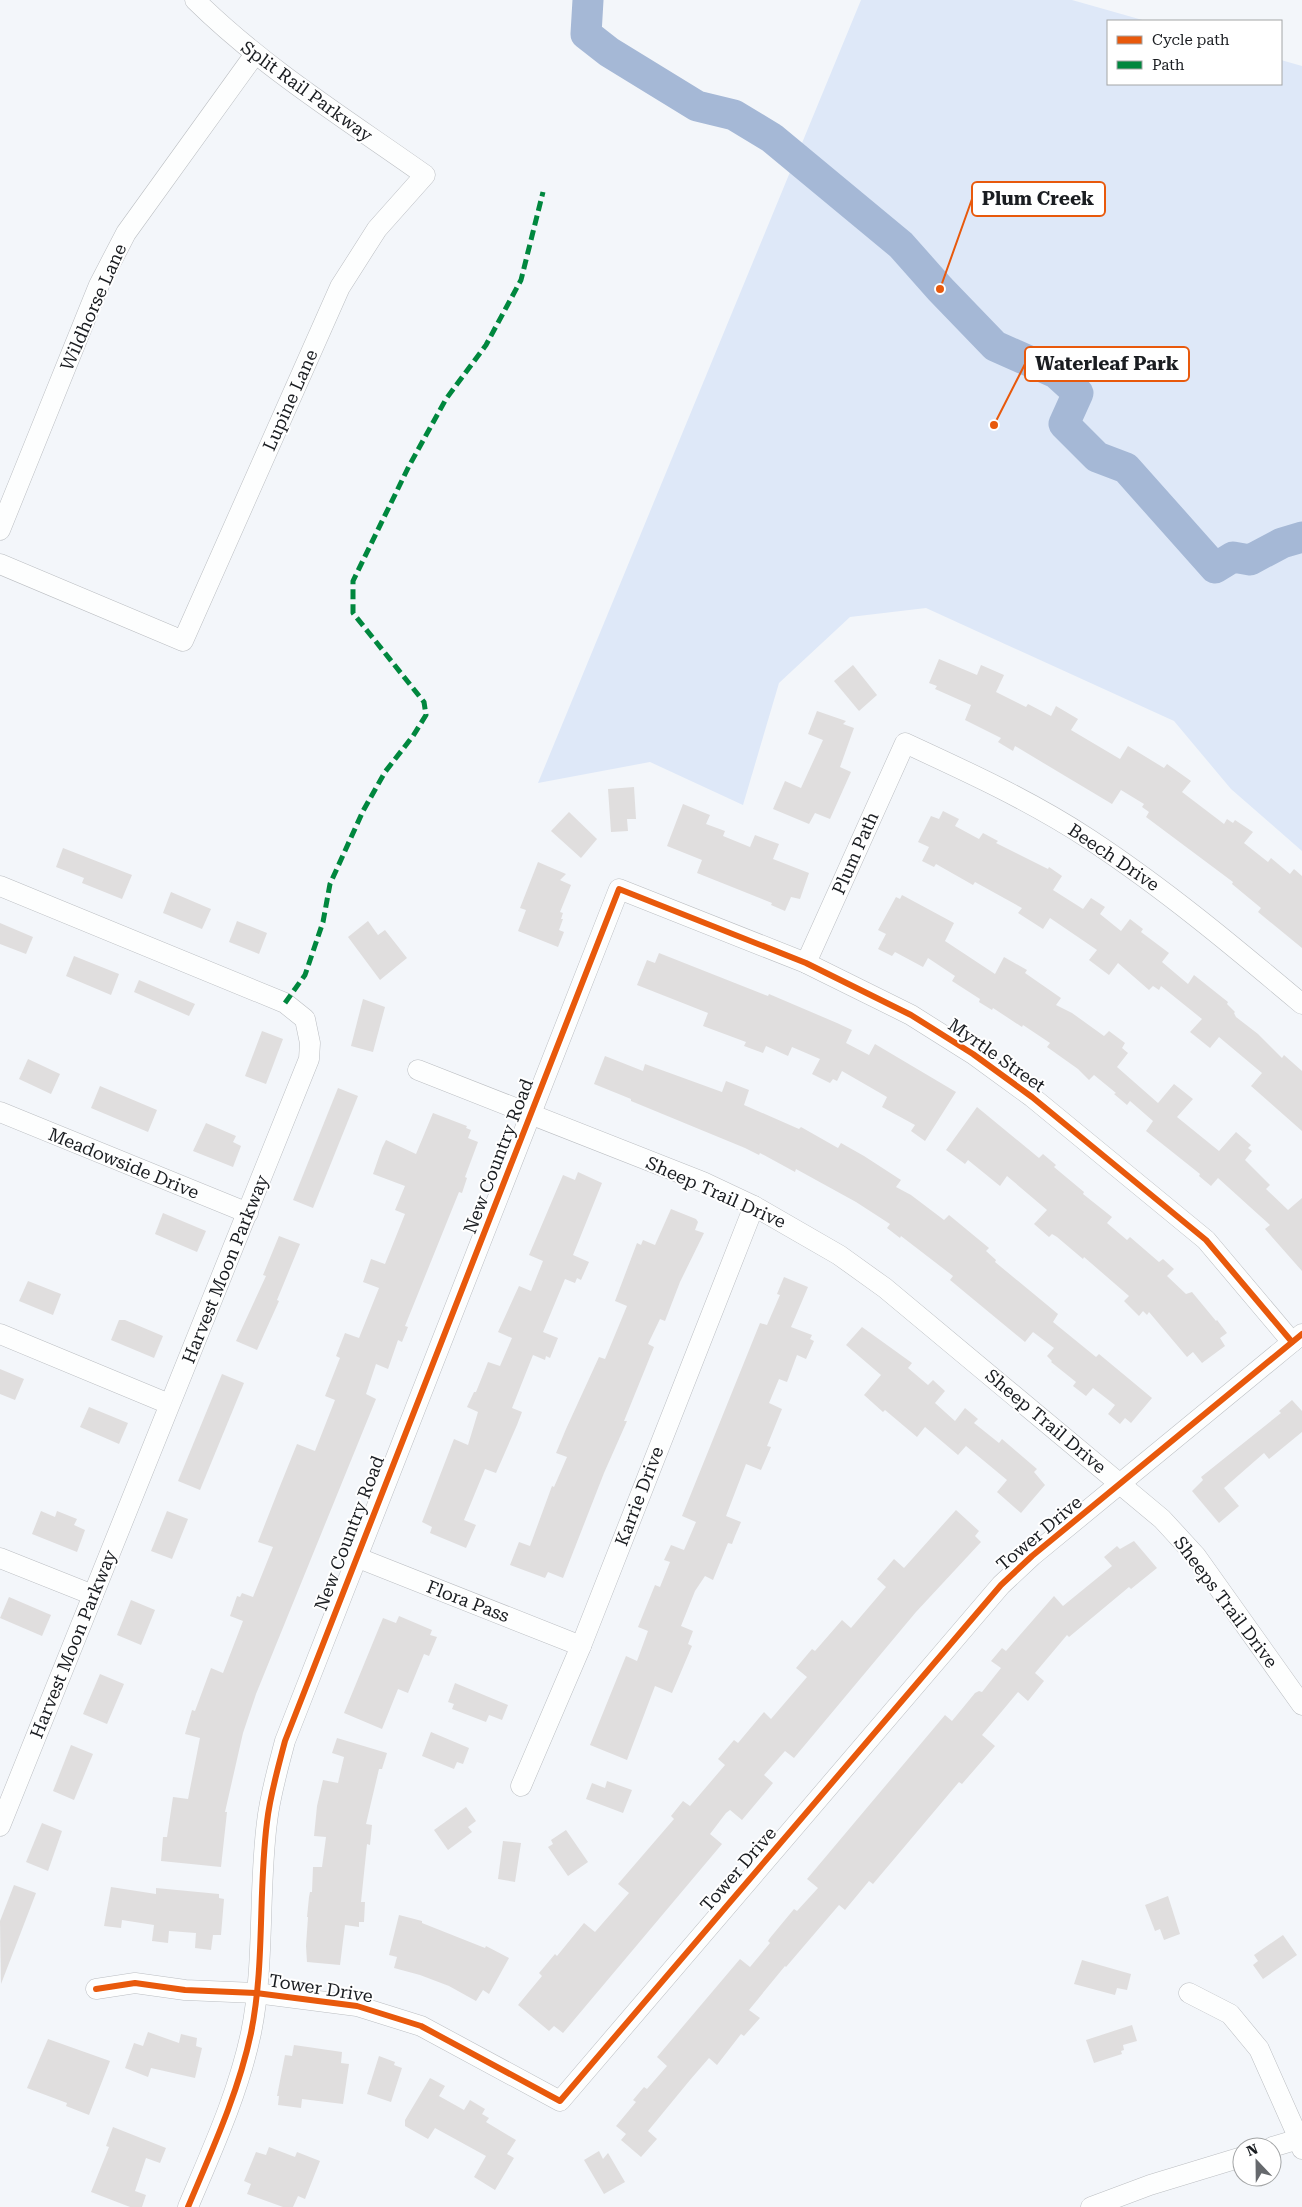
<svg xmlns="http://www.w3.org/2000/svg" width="1302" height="2207" font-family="'Roboto Serif',serif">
	<rect width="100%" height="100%" fill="#f3f6fa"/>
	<polygon fill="#dee8f8" points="861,0 1072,0 1146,21 1108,21 1108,84 1281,84 1281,60 1302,66 1302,851 1231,789 1174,721 926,608 850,617 779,683 743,805 650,762 538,783"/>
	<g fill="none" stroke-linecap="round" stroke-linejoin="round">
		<polyline stroke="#a5b8d6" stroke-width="31" points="588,0 586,34 609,52 697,106 734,115 772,138 901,245 940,289 995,346 1056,373 1078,393 1064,424 1097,457 1126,468 1215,568 1233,557 1250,560 1282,543 1302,537"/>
	</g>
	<g fill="#e0dede">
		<polygon points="939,659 977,675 981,665 1004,675 996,692 1026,707 1028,704 1051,716 1056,706 1078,719 1071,730 1120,759 1128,746 1164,768 1167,764 1191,781 1182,792 1224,824 1227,819 1233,823 1235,820 1253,832 1244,843 1268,862 1271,858 1290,874 1294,869 1302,876 1302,948 1258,912 1261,908 1232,884 1233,882 1146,817 1149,812 1142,807 1144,804 1121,790 1112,804 1015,746 1013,751 998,742 1001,738 965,720 971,705 935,689 937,686 929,683"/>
		<polygon points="853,665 877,695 859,711 834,681"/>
		<polygon points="817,711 846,721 843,724 854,728 840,767 851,772 830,819 815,813 809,824 773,809 785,781 801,788 823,740 808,734"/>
		<polygon points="634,787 636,819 627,819 628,831 611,832 608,789"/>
		<polygon points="683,804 710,815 706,824 725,831 723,836 750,847 755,835 779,844 773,859 809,873 800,899 791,897 785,911 771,905 772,903 697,873 702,860 667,846"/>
		<polygon points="943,811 959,819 955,826 979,839 983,833 998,841 996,843 1048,869 1049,867 1062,876 1053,890 1083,909 1091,898 1105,907 1100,914 1121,931 1130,919 1143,929 1141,932 1169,953 1162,962 1188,984 1194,975 1228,1002 1227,1004 1235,1012 1234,1013 1236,1017 1258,1034 1282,1058 1284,1055 1302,1071 1302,1131 1251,1086 1262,1073 1219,1037 1210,1048 1190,1032 1202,1019 1161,986 1159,990 1153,986 1149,990 1118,963 1109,975 1089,960 1097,950 1050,918 1043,929 1018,913 1022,908 975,882 973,885 936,864 934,867 922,861 929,847 918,842 931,816 939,819"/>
		<polygon points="569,812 597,839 581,858 551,831"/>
		<polygon points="63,848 132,875 122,899 82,883 84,878 56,867"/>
		<polygon points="538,862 566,874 560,880 571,885 560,912 563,913 561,919 563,919 559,930 564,932 558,947 518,931 526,910 520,908"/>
		<polygon points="171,892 211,909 202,929 163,913"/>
		<polygon points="902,895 954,923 945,941 995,974 1004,957 1027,970 1025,973 1061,998 1056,1005 1072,1013 1104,1036 1109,1031 1125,1043 1122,1048 1128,1053 1117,1067 1158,1103 1174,1084 1193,1099 1177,1117 1219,1151 1236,1132 1251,1145 1248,1148 1252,1151 1245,1160 1270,1185 1266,1189 1288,1210 1302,1198 1302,1271 1265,1229 1270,1225 1218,1178 1211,1186 1199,1176 1200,1174 1146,1131 1153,1121 1130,1101 1127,1105 1114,1094 1116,1093 1094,1075 1089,1080 1078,1069 1047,1047 1050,1043 1023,1025 1022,1027 993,1008 992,1010 979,1002 980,999 952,981 955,976 928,958 923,967 895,952 892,956 878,949 886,934 878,930 896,897 900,899"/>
		<polygon points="237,921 267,933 259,954 229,942"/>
		<polygon points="368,921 378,935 385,930 407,958 380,980 348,937"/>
		<polygon points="0,923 33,937 26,954 0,944"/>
		<polygon points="659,953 768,996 769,994 837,1023 852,1030 846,1043 869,1055 875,1044 956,1092 925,1141 911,1131 915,1125 882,1107 887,1097 842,1071 837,1081 833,1079 830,1083 812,1074 820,1059 792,1047 788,1056 766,1046 763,1053 744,1046 746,1042 703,1026 708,1013 637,985 647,960 655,963"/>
		<polygon points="74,956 119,974 111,995 66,976"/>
		<polygon points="139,980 195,1004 189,1016 134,992"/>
		<polygon points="363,999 385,1007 373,1052 351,1046"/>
		<polygon points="262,1031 283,1039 266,1084 245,1076"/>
		<polygon points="605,1056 643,1071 645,1064 722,1092 726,1081 749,1090 744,1105 799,1129 801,1127 838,1148 841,1143 864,1156 901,1180 896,1187 911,1195 944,1220 949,1215 989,1248 986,1251 996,1260 995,1262 1058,1314 1053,1322 1096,1357 1099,1354 1152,1398 1131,1423 1125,1418 1120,1424 1108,1414 1115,1405 1093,1388 1086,1396 1073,1386 1076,1382 1051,1362 1052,1361 1047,1356 1054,1348 1033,1332 1025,1342 950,1280 953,1276 901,1236 900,1238 887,1228 890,1224 856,1202 796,1169 795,1172 760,1153 759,1155 745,1148 631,1101 631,1099 594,1084"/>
		<polygon points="28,1059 60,1074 51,1094 19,1079"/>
		<polygon points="100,1086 157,1110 148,1132 91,1108"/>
		<polygon points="338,1088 358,1096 313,1208 293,1200"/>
		<polygon points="977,1107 1039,1158 1043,1154 1056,1165 1054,1167 1084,1192 1083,1194 1112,1217 1107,1223 1127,1240 1130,1237 1159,1262 1163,1259 1174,1269 1167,1276 1186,1294 1192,1292 1216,1321 1217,1320 1227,1333 1220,1338 1225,1346 1202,1363 1193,1352 1187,1357 1149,1312 1147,1315 1143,1311 1139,1316 1124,1301 1129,1296 1084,1257 1083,1259 1057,1237 1052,1234 1049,1237 1034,1224 1047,1210 1007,1176 1000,1186 968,1160 965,1164 946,1150"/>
		<polygon points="433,1113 467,1126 466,1128 471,1130 468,1138 478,1142 465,1177 467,1178 462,1193 459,1192 405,1326 408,1327 402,1342 398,1340 388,1369 376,1364 366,1394 376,1399 256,1694 243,1733 225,1812 227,1812 221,1867 161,1861 163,1837 167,1837 173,1797 188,1799 200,1738 185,1734 192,1710 195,1711 211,1668 223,1673 243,1621 230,1616 237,1596 240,1597 242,1593 253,1597 273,1547 258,1542 278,1491 297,1444 315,1451 335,1400 325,1396 340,1358 336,1356 345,1333 359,1338 379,1288 363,1282 371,1259 385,1264 405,1214 395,1210 405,1186 373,1174 382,1148 386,1140 416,1154"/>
		<polygon points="206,1123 236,1136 233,1142 241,1146 233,1167 193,1151"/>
		<polygon points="578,1172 602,1183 573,1255 589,1262 581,1280 577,1278 575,1283 565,1279 543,1332 558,1338 550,1358 546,1356 545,1360 533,1355 512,1408 522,1412 517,1425 496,1473 485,1469 464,1520 476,1525 466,1548 430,1533 432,1527 422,1522 454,1439 468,1445 478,1412 467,1407 474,1392 476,1392 488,1362 500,1366 512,1338 498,1332 519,1286 531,1291 543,1261 529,1255 563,1175 575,1180"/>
		<polygon points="671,1209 696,1219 698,1222 695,1230 704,1233 680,1282 665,1321 660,1319 648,1344 654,1347 624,1421 627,1421 604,1473 563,1578 548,1572 545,1578 510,1565 519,1542 530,1546 552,1486 554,1487 567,1457 556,1453 566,1429 599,1357 605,1359 627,1306 615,1301 637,1243 641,1245 643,1240 655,1245"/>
		<polygon points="163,1213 206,1231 197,1252 155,1234"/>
		<polygon points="279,1236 300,1244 277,1300 279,1301 257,1350 236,1341 266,1276 263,1275"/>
		<polygon points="784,1277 808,1287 791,1327 812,1335 810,1339 814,1341 806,1359 797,1355 787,1382 779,1379 769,1403 782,1409 767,1446 771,1447 761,1470 746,1464 726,1516 741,1522 735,1536 732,1544 728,1543 713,1580 705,1576 695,1591 681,1626 693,1631 688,1644 692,1646 672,1693 655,1686 627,1760 590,1745 626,1656 637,1661 648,1631 638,1627 655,1585 660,1587 670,1562 664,1560 671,1545 684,1550 696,1522 682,1516 760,1323 767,1325 780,1295 777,1294"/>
		<polygon points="28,1281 61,1294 53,1315 19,1301"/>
		<polygon points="119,1320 125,1320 163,1336 154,1358 111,1340"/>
		<polygon points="862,1327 912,1363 908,1368 928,1385 933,1380 945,1391 935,1403 955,1421 965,1408 978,1419 974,1423 999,1443 1002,1439 1037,1469 1034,1472 1045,1485 1021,1513 997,1492 1007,1480 966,1446 958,1455 925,1427 917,1437 885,1410 883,1412 864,1395 881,1375 846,1345"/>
		<polygon points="0,1369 24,1379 15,1400 0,1394"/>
		<polygon points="222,1374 244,1383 200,1490 178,1481"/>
		<polygon points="1292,1400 1302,1411 1302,1432 1269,1459 1264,1453 1224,1488 1239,1506 1219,1523 1192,1491 1203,1480 1201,1477 1281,1413 1279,1411"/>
		<polygon points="89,1407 128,1423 119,1444 80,1427"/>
		<polygon points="956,1510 979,1531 975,1536 981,1542 916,1612 794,1758 785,1751 764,1775 773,1783 742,1820 730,1810 726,1813 710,1834 722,1844 563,2033 554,2026 549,2031 518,2005 542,1976 539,1973 555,1954 557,1956 584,1923 595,1932 629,1893 618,1884 674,1819 671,1816 683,1801 690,1806 725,1765 718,1759 734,1740 738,1743 764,1712 771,1719 807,1677 796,1668 812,1649 815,1651 842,1620 851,1628 886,1587 877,1579 894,1559 904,1568"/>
		<polygon points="41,1511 55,1517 57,1511 77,1519 74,1525 85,1530 77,1552 32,1534"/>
		<polygon points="167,1511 188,1519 172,1559 151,1551"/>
		<polygon points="1134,1541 1157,1568 1131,1589 1129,1587 1069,1637 1067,1635 1035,1673 1044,1681 1028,1701 1018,1692 982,1735 995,1746 962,1784 959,1782 873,1884 869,1881 845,1910 839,1905 786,1967 785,1966 749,2010 760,2018 744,2036 741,2034 717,2065 709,2058 690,2080 648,2131 657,2139 641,2157 621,2140 626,2134 616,2126 636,2102 633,2100 644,2087 647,2089 667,2066 657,2057 740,1959 750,1967 770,1943 768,1941 770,1938 794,1909 797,1911 818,1888 807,1879 945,1715 952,1721 975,1693 979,1691 982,1692 1001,1668 991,1661 1002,1648 1006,1651 1054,1596 1063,1606 1112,1566 1104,1557 1117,1546 1120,1549"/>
		<polygon points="9,1597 51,1615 42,1636 0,1618"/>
		<polygon points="131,1600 155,1610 141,1645 117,1635"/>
		<polygon points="399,1616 432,1630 430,1635 437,1637 429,1656 424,1654 408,1693 398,1689 382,1729 344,1713 383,1618 396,1623"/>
		<polygon points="100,1674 124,1684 107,1724 83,1714"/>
		<polygon points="455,1683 508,1705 502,1720 489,1715 486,1722 452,1709 454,1704 448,1702"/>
		<polygon points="431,1732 469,1748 463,1764 457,1762 454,1769 422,1756"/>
		<polygon points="337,1738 387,1753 382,1769 379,1769 366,1824 372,1825 370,1845 367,1844 361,1902 365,1902 364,1922 359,1922 359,1927 345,1925 340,1965 307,1962 306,1946 308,1917 307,1917 309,1897 310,1892 312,1892 313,1867 322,1867 326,1837 314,1836 317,1806 323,1780 338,1783 344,1757 332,1753"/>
		<polygon points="71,1745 93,1754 74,1800 53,1791"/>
		<polygon points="607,1781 632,1790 623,1813 586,1799 592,1783 605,1788"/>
		<polygon points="466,1807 476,1821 468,1827 472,1832 448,1850 434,1830"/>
		<polygon points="42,1823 62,1831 48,1871 26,1862"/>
		<polygon points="566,1830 588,1862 568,1876 548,1847 553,1844 551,1840"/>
		<polygon points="503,1841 521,1843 515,1882 498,1879"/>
		<polygon points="14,1885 36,1893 1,1984 0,1921"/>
		<polygon points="111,1887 156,1894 156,1888 219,1894 219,1898 224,1899 221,1935 213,1935 211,1950 195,1948 196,1933 169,1931 168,1943 152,1941 154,1925 122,1920 121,1928 104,1926"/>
		<polygon points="1168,1896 1180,1934 1164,1940 1160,1929 1155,1931 1145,1905"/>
		<polygon points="399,1915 422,1921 422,1923 485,1948 486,1946 509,1958 489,1994 483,1990 476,2001 449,1986 420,1975 394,1968 397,1957 389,1955"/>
		<polygon points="1283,1935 1297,1955 1263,1979 1253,1965 1258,1961 1254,1955"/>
		<polygon points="1082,1960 1131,1974 1127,1990 1117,1988 1115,1995 1074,1984"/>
		<polygon points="1132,2025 1137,2041 1123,2045 1124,2050 1121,2051 1122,2054 1094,2063 1086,2040"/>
		<polygon points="148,2032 179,2043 181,2034 197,2038 196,2046 202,2048 195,2078 151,2068 148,2077 125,2068 134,2043 143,2046"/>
		<polygon points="48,2039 110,2061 89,2115 66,2106 67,2103 27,2088"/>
		<polygon points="294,2045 342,2052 341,2063 349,2064 343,2104 302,2099 301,2108 278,2105 279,2096 277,2096 285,2055 292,2056"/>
		<polygon points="379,2056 395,2062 394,2065 402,2068 391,2102 367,2094"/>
		<polygon points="430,2078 445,2086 439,2096 464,2110 470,2100 485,2109 482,2114 489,2118 486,2122 516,2140 507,2154 514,2158 495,2190 474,2177 486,2156 435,2128 428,2139 405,2126 405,2120"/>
		<polygon points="113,2127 166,2148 160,2163 146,2158 135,2191 146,2195 142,2207 130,2207 91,2192 109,2147 106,2146"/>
		<polygon points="269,2147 295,2157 297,2152 320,2161 305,2199 298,2196 293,2207 283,2207 247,2194 251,2184 244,2181 256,2152 266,2155"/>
		<polygon points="599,2151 603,2159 608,2153 625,2182 604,2194 584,2160"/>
	</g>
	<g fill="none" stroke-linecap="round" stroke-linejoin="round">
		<g stroke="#bbbec2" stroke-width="21">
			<g id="street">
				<polyline points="0,530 99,285 126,233 255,54"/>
				<path d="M0,564L183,641L340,287L377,229L425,175C346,119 264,68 195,0"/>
				<polyline points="0,886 285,1003 305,1019 310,1043 309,1059 0,1826"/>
				<path d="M806,963L905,743C968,772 1031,801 1089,839C1165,889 1233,946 1302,1004"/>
				<polyline points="418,1070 703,1182 754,1206 839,1255 885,1288 1162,1519 1196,1556 1302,1705"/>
				<polyline points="0,1112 248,1213"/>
				<polyline points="0,1334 169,1404"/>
				<polyline points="356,1557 581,1646"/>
				<polyline points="0,1558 93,1595"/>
				<polyline points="521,1786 581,1646 754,1206"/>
				<polyline points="96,1989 135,1983 185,1990 256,1993 357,2006 421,2026 560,2101 1001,1585 1032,1556 1302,1334"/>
				<polyline points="1189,1993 1230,2014 1259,2049 1299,2139 1302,2149"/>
				<polyline points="1272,2147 1302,2138"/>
				<path d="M188,2207C212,2150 238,2094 251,2033C265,1964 258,1892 267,1822C270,1795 278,1768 285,1741L619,889L806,963L911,1015L973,1054L1032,1097L1206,1240L1292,1342"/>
				<polyline points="1091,2207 1150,2185 1242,2157"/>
			</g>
		</g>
		<use href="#street" stroke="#fdfefe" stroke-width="20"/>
		<polyline stroke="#00873e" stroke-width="5" stroke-dasharray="10 5" stroke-linecap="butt" points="285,1003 305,975 323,922 330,884 363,811 385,772 413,736 426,715 424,702 353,613 353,581 409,466 446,399 486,345 521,280 543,192"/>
		<g stroke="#fff" stroke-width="9">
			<g id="cycleway">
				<polyline points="96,1989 135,1983 185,1990 256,1993 357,2006 421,2026 560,2101 1001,1585 1032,1556 1302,1334"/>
				<path d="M188,2207C212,2150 238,2094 251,2033C265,1964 258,1892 267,1822C270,1795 278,1768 285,1741L619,889L806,963L911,1015L973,1054L1032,1097L1206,1240L1292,1342"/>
			</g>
		</g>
		<use href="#cycleway" stroke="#e8590c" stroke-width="6"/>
	</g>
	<g text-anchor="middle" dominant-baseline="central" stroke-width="4" stroke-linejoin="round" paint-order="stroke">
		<g font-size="18" fill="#1a1d21" stroke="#fff">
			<text transform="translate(307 91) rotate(36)">Split Rail Parkway</text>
			<text transform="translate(93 307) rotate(-66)">Wildhorse Lane</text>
			<text transform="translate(290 400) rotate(-66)">Lupine Lane</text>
			<text transform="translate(855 853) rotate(-66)">Plum Path</text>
			<text transform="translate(1114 857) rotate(34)">Beech Drive</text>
			<text transform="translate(997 1055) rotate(35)">Myrtle Street</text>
			<text transform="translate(498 1156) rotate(-69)">New Country Road</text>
			<text transform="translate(124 1163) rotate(22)">Meadowside Drive</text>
			<text transform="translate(716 1192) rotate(24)">Sheep Trail Drive</text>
			<text transform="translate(225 1269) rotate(-68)">Harvest Moon Parkway</text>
			<text transform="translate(1046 1421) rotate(40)">Sheep Trail Drive</text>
			<text transform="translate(639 1496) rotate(-69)">Karrie Drive</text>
			<text transform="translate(349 1533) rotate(-69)">New Country Road</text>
			<text transform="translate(1039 1533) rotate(-40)">Tower Drive</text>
			<text transform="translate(468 1601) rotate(21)">Flora Pass</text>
			<text transform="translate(1226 1602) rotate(53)">Sheeps Trail Drive</text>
			<text transform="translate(73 1644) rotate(-68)">Harvest Moon Parkway</text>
			<text transform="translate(738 1869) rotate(-49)">Tower Drive</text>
			<text transform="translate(321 1988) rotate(9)">Tower Drive</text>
		</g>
	</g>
	<path fill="none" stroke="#e8590c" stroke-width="2" d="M940 289L972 199M994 425L1025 364"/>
	<g fill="#e8590c" stroke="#fff" stroke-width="2">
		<circle cx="940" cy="289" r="5"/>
		<circle cx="994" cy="425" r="5"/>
	</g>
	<g fill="#fff" stroke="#e8590c" stroke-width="2">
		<rect x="972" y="182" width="133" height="34" rx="5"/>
		<rect x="1025" y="347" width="164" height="34" rx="5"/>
	</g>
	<g font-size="19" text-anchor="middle" font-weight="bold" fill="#1a1d21">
		<text x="1038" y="205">Plum Creek</text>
		<text x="1107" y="370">Waterleaf Park</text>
	</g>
	<rect x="1107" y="20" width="175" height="65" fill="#ffffff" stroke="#a3a5a6"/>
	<rect x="1117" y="36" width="25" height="8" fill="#e8590c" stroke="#a3a5a6"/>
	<text x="1152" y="45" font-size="15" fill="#1a1d21">Cycle path</text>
	<rect x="1117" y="61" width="25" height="8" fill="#00873e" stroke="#a3a5a6"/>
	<text x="1152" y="70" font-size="15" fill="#1a1d21">Path</text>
	<g transform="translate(1257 2162) rotate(338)"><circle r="24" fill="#ffffff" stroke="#a3a5a6"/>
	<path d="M0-4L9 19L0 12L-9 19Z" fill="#66696d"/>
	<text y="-8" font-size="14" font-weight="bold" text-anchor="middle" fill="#1a1d21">N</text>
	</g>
</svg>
